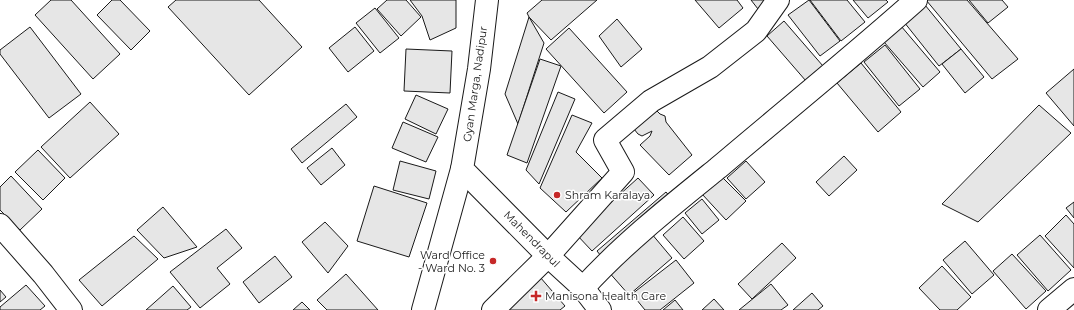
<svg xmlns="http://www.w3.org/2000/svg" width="1074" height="310" font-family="Montserrat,sans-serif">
	<rect width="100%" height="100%" fill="#fff"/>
	<g fill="#e6e6e6" stroke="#1a1a1a">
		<polygon points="51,0 71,0 120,54 93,79 35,15"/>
		<polygon points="112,0 120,0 150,31 131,50 97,15"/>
		<polygon points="176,0 259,0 302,47 249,95 168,7"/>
		<polygon points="387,0 406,0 421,17 401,36 377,9"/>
		<polygon points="410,0 456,0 456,28 430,40 422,16"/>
		<polygon points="542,0 597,0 551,40 529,17 527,13"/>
		<polygon points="695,0 737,0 743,8 719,28"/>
		<polygon points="751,0 769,0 758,9"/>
		<polygon points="809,0 840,41 820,56 788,15"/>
		<polygon points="810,0 847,0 865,22 841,41"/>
		<polygon points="853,0 886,0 888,2 868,18"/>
		<polygon points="926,0 967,0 1018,59 992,79"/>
		<polygon points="969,0 1002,0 1008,7 988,23"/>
		<polygon points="925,5 961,49 939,66 904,22"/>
		<polygon points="375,8 399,38 380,53 356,23"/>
		<polygon points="529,17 544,43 518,124 505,94"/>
		<polygon points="617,19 642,49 621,67 599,36"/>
		<polygon points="784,21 823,66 806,81 767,36"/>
		<polygon points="901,26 940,72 923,87 884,42"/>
		<polygon points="30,27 81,94 49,118 0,54 0,50"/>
		<polygon points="355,27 374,51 348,72 329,48"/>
		<polygon points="569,28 627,92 604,113 546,49"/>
		<polygon points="885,45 920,89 899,106 864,62"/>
		<polygon points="406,49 452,51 450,93 404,91"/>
		<polygon points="961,49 984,77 965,93 942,64"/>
		<polygon points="540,59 561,66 527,163 507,155"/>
		<polygon points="861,63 901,112 878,132 837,83"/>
		<polygon points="1074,69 1074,126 1046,93"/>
		<polygon points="558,92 575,99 539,184 526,170"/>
		<polygon points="416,95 448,109 436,134 405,119"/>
		<polygon points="90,102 119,134 70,178 41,147"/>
		<polygon points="346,104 357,117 302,163 291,149"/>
		<polygon points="1039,105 1071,133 978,222 942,204"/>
		<polygon points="654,108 660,114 665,116 666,122 692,155 669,175 640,145 650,136 652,131 642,136 638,134 630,124"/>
		<polygon points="572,115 592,123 576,152 602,178 566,212 540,188"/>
		<polygon points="403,122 438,137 426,162 392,148"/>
		<polygon points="332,148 345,165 321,185 307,168"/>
		<polygon points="38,150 65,178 43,200 15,172"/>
		<polygon points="844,156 857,170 829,196 816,182"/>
		<polygon points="400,161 436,171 429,199 393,190"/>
		<polygon points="746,161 765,182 746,199 727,178"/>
		<polygon points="11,176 42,209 20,230 0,210 0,187"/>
		<polygon points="721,176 746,201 726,220 702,194"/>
		<polygon points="638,178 654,195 592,251 576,234"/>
		<polygon points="374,186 427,203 409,257 357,241"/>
		<polygon points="666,192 674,202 605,261 597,251"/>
		<polygon points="702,199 719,220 702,234 685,213"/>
		<polygon points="1074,202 1074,218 1066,208"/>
		<polygon points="163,207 197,247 164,258 137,230"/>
		<polygon points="1066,215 1074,224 1074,268 1045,236"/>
		<polygon points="683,217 704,241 684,259 663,235"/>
		<polygon points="325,222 348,246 328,273 302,242"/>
		<polygon points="226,229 242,248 217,268 230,284 200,308 170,272"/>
		<polygon points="651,233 672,258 629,295 607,270"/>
		<polygon points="1040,235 1071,270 1048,291 1017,255"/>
		<polygon points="134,236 158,259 102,306 79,280"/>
		<polygon points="965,241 994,275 972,294 943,260"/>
		<polygon points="782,243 796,258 752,299 738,284"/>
		<polygon points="1012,254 1046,291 1026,309 993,271"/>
		<polygon points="275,256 292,277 259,303 243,282"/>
		<polygon points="676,260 694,283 660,310 645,310 632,294"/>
		<polygon points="942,266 971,297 957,310 940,310 919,288"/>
		<polygon points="346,274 378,310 327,310 317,300"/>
		<polygon points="540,277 565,306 560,310 501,310"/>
		<polygon points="771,284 788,305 781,310 739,310"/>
		<polygon points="26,285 45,306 40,310 0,310 0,307"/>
		<polygon points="173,286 191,307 187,310 146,310"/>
		<polygon points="0,290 6,297 0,302"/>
		<polygon points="812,293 823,306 818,310 793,310"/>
		<polygon points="714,299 724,310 702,310"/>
		<polygon points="675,300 683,310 663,310"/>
		<polygon points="302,302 310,310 293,310"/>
	</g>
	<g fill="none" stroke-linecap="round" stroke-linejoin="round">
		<g stroke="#1a1a1a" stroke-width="24">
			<g id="minor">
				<polyline points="0,225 43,274 71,310"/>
				<polyline points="548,256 623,172 605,140 651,101 710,67 756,31 778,0"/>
				<path d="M583,288C623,244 671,206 718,168C784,112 852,57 916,0"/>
				<polyline points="1049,310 1074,289"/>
			</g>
		</g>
		<g stroke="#1a1a1a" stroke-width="24">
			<g id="secondary">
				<polyline points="423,310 462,169"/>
				<polyline points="493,310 548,256"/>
			</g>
		</g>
		<g stroke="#1a1a1a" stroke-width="24">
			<polyline id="primary" points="487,0 479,69 462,169 548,256 583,288 600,310"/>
		</g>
		<use href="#minor" stroke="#fff" stroke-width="22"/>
		<use href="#secondary" stroke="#fff" stroke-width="22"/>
		<use href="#primary" stroke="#fff" stroke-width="22"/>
	</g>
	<g fill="#c62828" stroke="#fff" stroke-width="1.5">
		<circle cx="557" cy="195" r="4"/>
		<circle cx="493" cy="261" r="4"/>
		<path d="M534 290h4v4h4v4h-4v4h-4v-4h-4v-4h4z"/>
	</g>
	<g text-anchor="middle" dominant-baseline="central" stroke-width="3" stroke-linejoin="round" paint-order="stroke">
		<g font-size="11" fill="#1a1a1a" stroke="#fff">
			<text transform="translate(475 84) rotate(-82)">Gyan Marga, Nadipur</text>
			<text transform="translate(532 239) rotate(45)">Mahendrapul</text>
		</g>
		<g font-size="11" fill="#1a1a1a" stroke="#fff" text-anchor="start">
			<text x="565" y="195">Shram Karalaya</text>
			<text x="485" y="255" text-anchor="end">Ward Office<tspan x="485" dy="13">- Ward No. 3</tspan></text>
			<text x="545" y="296">Manisona Health Care</text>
		</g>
	</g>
</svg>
